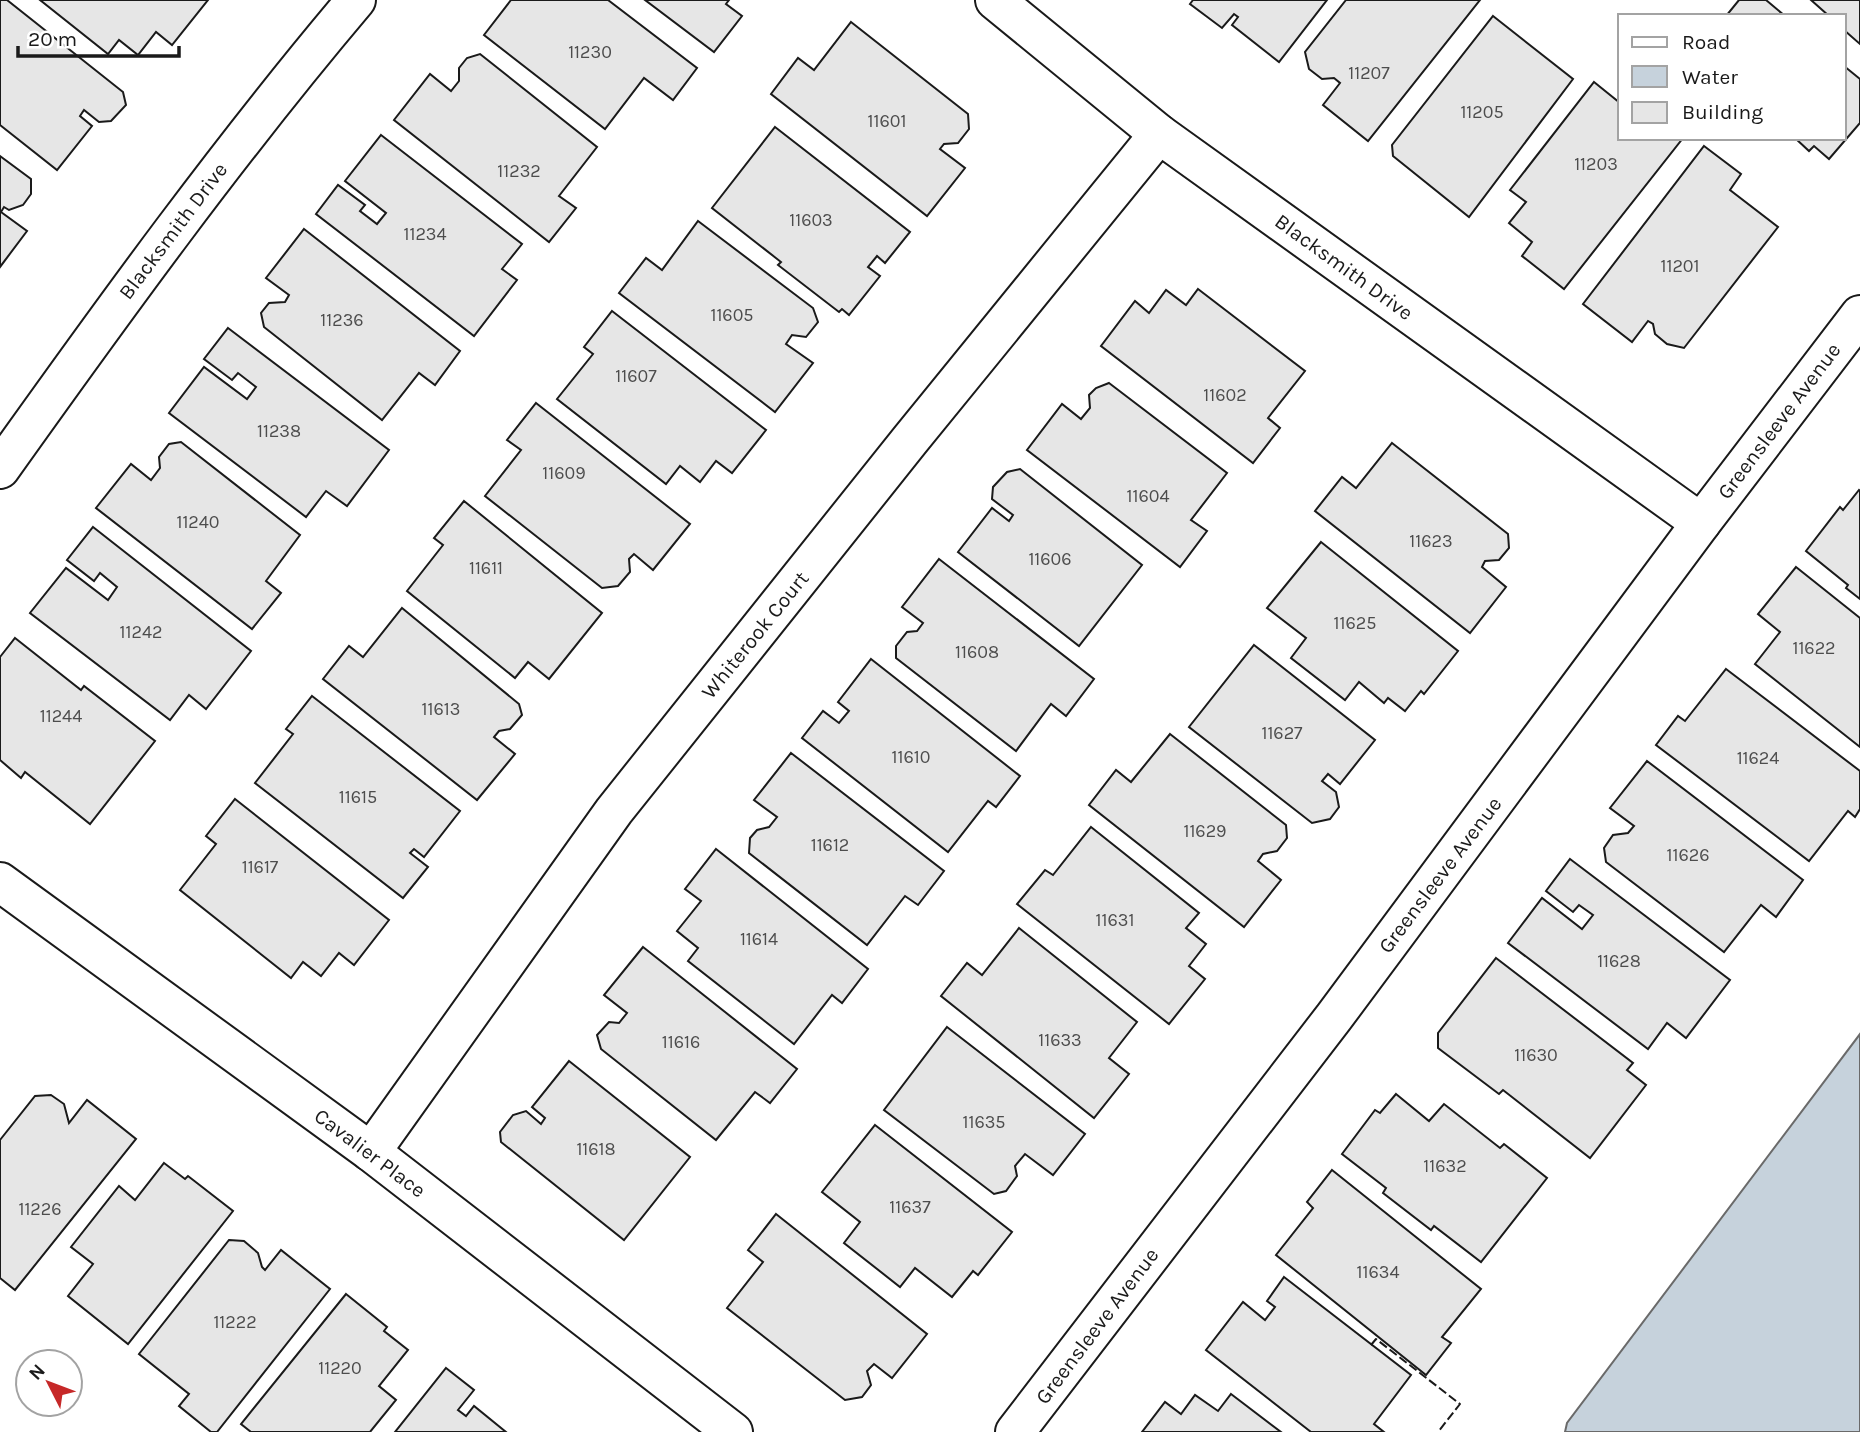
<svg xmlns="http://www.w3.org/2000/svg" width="1860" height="1432" font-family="Karla,sans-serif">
	<rect width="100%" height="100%" fill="#fff"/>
	<polygon fill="#c6d2dc" stroke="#6a6a6a" stroke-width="2" points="1860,1034 1860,1432 1565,1432 1567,1423"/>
	<g fill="#e6e6e6" stroke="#1a1a1a" stroke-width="2">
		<polygon points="0,0 7,0 123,92 126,105 111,121 99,122 84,110 80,116 92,126 57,170 0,125"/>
		<polygon points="40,0 208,0 172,45 156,32 138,55 119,40 108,54"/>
		<polygon points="511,0 608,0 697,68 673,100 644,78 605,129 484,35"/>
		<polygon points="645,0 729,0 726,4 742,16 714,52"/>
		<polygon points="1193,0 1327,0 1279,62 1232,25 1238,17 1234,14 1222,28 1190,4"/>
		<polygon points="1346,0 1480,0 1368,141 1323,105 1340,83 1334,78 1322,79 1309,69 1305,52"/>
		<polygon points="1739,0 1766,0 1785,16 1726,16"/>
		<polygon points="1811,0 1860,0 1860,44 1844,30 1844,16 1829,16"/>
		<polygon points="1493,16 1573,79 1469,217 1393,156 1392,145"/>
		<polygon points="851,22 968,114 969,129 958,143 944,144 940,149 965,168 927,216 771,94 798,58 814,70"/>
		<polygon points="480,54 597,147 559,196 576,208 549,242 394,120 430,74 451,91 459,81 459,68 467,58"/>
		<polygon points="1844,66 1860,79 1860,123 1829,159 1814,146 1809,151 1795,138 1844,138"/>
		<polygon points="1594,82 1620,103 1620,138 1683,138 1564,289 1522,256 1532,242 1509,223 1526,202 1510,190"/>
		<polygon points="775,127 910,232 885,263 877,256 868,267 880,276 849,315 842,309 839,312 778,265 781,262 712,208"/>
		<polygon points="381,135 522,244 502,269 517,280 474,336 316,214 338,185 365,205 360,211 377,224 386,213 345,181"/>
		<polygon points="1704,146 1741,174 1730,190 1778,227 1684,348 1667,344 1655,334 1653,324 1648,321 1632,342 1583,304"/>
		<polygon points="0,156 31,179 31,194 23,205 9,210 4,207 1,212 27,231 0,267"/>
		<polygon points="698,221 813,308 818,322 806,337 792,335 786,344 813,363 775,412 619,293 646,258 662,270"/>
		<polygon points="304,229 460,351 435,385 419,373 382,420 264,327 261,313 269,303 285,302 289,295 266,278"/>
		<polygon points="1198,289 1305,371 1268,418 1280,428 1253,463 1101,346 1135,301 1149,313 1166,290 1186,305"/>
		<polygon points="612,311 766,430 732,473 716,461 700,482 680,466 666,484 557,399 593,354 584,347"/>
		<polygon points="228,328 389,450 347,506 326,491 306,517 169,413 204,367 247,399 256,387 238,373 232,380 204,359"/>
		<polygon points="1109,383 1227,473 1191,520 1207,531 1180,567 1027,450 1062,404 1081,419 1090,408 1089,395 1096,388"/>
		<polygon points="536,403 690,524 653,570 634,554 629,559 630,572 618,586 602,588 485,496 521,450 507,440"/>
		<polygon points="181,442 300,535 266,581 281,593 252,629 96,508 131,464 151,480 160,468 159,457 169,444"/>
		<polygon points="1392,443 1508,534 1509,548 1499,560 1485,561 1482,567 1506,587 1470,633 1315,511 1342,477 1356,488"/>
		<polygon points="1020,469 1142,565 1079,646 958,552 992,508 1009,521 1013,515 992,499 993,487 1007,472"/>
		<polygon points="1859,490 1860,491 1860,599 1846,588 1848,585 1806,551 1840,507 1843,510"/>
		<polygon points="464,501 602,613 549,679 528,662 515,678 407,591 443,545 434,538"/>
		<polygon points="93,527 251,651 206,709 189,695 170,720 30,613 66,568 108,600 117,587 100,573 94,581 67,560"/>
		<polygon points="1321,542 1458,651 1424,694 1421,691 1405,711 1388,698 1384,703 1359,682 1345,700 1291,658 1306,638 1267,608"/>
		<polygon points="939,559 1094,679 1066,716 1051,704 1016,751 896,658 896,646 907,632 917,631 923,623 902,607"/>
		<polygon points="1796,567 1860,618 1860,747 1755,664 1780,632 1758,614"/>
		<polygon points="402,608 519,704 522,715 510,729 499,731 494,737 515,754 477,800 323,679 349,646 363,657"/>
		<polygon points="15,638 81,690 84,686 155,741 90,824 25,772 21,778 0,760 0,657"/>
		<polygon points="1254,645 1375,740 1340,784 1328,774 1322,781 1336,792 1339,807 1330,819 1312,823 1189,727"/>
		<polygon points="871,659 1020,776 996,807 988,801 948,852 802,738 823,711 839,723 849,711 838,702"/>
		<polygon points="1726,669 1860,771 1860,809 1855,817 1848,811 1809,861 1656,745 1678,716 1685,721"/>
		<polygon points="312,696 460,811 424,857 414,849 410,853 428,867 403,898 255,783 293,734 286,729"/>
		<polygon points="1170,734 1286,825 1287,838 1277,851 1263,854 1258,861 1281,880 1244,927 1089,805 1116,770 1131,782"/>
		<polygon points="791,753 944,871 918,905 905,896 867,945 749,853 750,838 757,830 769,827 777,817 754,800"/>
		<polygon points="1647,761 1803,880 1776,917 1761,905 1724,952 1606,862 1604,848 1613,835 1628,833 1634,826 1610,808"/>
		<polygon points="235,799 389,920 354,965 339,953 321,976 303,962 291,978 180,890 216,844 206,836"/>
		<polygon points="1091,827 1199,913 1186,928 1206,944 1189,966 1205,979 1169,1024 1017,904 1045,870 1053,875"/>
		<polygon points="716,849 868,969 842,1003 832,995 794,1044 688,961 698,948 677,931 701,901 685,889"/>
		<polygon points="1570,859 1730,980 1686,1038 1667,1023 1648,1049 1508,943 1542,898 1582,929 1593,915 1579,905 1573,912 1546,891"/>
		<polygon points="1019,928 1137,1022 1109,1058 1129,1074 1094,1118 941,996 967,963 982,975"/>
		<polygon points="643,947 797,1069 770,1103 755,1092 716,1140 601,1049 597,1035 609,1022 619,1023 627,1013 604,995"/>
		<polygon points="1496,958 1633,1063 1627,1070 1646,1085 1590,1158 1503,1090 1499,1094 1438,1048 1438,1033"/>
		<polygon points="947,1027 1085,1134 1053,1175 1025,1154 1015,1166 1017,1176 1006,1191 994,1194 884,1110"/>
		<polygon points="569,1061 690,1157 624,1240 501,1142 500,1132 513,1115 526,1111 541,1124 545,1118 532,1107"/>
		<polygon points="1396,1094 1429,1121 1444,1104 1500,1148 1504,1144 1547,1178 1481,1262 1434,1226 1431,1230 1383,1193 1386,1188 1342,1154 1375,1110 1380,1113"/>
		<polygon points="51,1095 64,1104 69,1123 87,1100 136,1139 15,1290 0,1278 0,1140 35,1096"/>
		<polygon points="875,1125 1012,1232 978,1275 973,1271 952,1297 915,1268 900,1287 844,1243 860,1222 822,1192"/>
		<polygon points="164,1163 185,1179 188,1176 233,1211 128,1344 68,1296 93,1264 71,1247 119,1186 135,1200"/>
		<polygon points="1332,1170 1481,1289 1442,1337 1451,1343 1426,1375 1276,1255 1313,1208 1307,1202"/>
		<polygon points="776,1214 927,1334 892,1378 874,1364 867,1371 871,1385 862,1397 845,1400 727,1308 763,1262 748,1250"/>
		<polygon points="229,1240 244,1241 258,1253 262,1267 265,1270 281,1250 330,1289 217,1432 211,1432 179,1406 189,1394 139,1354"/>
		<polygon points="1284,1277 1411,1375 1374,1424 1384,1432 1311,1432 1206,1350 1243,1302 1265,1320 1275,1307 1267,1301"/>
		<polygon points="346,1294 387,1327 384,1331 408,1350 379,1386 396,1400 370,1432 251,1432 241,1424"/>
		<polygon points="446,1368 474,1390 458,1410 466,1416 474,1406 506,1432 395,1432"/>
		<polygon points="1231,1394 1281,1432 1142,1432 1165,1402 1181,1414 1195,1395 1218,1411"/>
	</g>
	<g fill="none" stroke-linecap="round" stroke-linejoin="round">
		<g stroke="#1a1a1a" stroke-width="42">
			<g id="street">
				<polyline points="995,0 1159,134 1701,523"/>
				<path d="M0,469C114,309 229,150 356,0"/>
				<polyline points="0,882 371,1152 733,1432"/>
				<polyline points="371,1152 614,811 910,440 1159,134"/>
				<polyline points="1015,1432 1334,1017 1701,523 1860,315"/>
			</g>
		</g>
		<use href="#street" stroke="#fff" stroke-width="38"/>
		<polyline stroke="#1a1a1a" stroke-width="2" stroke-dasharray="9 3.5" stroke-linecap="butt" points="1371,1345 1376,1339 1460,1404 1438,1432"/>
	</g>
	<g text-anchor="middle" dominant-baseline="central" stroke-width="5" stroke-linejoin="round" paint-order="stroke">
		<g font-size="18" fill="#4d4d4d">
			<text x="590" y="52">11230</text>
			<text x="1369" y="73">11207</text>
			<text x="1482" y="112">11205</text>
			<text x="887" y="121">11601</text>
			<text x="1596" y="164">11203</text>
			<text x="519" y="171">11232</text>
			<text x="811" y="220">11603</text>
			<text x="425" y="234">11234</text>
			<text x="1680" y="266">11201</text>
			<text x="732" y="315">11605</text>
			<text x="342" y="320">11236</text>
			<text x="636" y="376">11607</text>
			<text x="1225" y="395">11602</text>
			<text x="279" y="431">11238</text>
			<text x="564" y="473">11609</text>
			<text x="1148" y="496">11604</text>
			<text x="198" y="522">11240</text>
			<text x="1431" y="541">11623</text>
			<text x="1050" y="559">11606</text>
			<text x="486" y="568">11611</text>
			<text x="1355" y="623">11625</text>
			<text x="141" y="632">11242</text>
			<text x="1814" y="648">11622</text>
			<text x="977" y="652">11608</text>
			<text x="441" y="709">11613</text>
			<text x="61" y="716">11244</text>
			<text x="1282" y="733">11627</text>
			<text x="911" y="757">11610</text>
			<text x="1758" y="758">11624</text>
			<text x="358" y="797">11615</text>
			<text x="1205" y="831">11629</text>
			<text x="830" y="845">11612</text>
			<text x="1688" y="855">11626</text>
			<text x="260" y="867">11617</text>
			<text x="1115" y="920">11631</text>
			<text x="759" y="939">11614</text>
			<text x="1619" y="961">11628</text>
			<text x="1060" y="1040">11633</text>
			<text x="681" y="1042">11616</text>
			<text x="1536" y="1055">11630</text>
			<text x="984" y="1122">11635</text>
			<text x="596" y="1149">11618</text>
			<text x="1445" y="1166">11632</text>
			<text x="910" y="1207">11637</text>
			<text x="40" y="1209">11226</text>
			<text x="1378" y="1272">11634</text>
			<text x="235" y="1322">11222</text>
			<text x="340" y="1368">11220</text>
		</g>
		<g font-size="21" fill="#1a1a1a" stroke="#fff">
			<text transform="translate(173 231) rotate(-53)">Blacksmith Drive</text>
			<text transform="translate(1344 267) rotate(36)">Blacksmith Drive</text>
			<text transform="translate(1779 421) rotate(-53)">Greensleeve Avenue</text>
			<text transform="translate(755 635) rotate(-51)">Whiterook Court</text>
			<text transform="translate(1440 875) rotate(-53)">Greensleeve Avenue</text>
			<text transform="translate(370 1153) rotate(37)">Cavalier Place</text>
			<text transform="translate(1097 1326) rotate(-53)">Greensleeve Avenue</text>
		</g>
	</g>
	<rect x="1618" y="14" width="228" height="126" fill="#ffffff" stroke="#a3a3a3" stroke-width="2"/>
	<rect x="1632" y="37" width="35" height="10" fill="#ffffff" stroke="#a3a3a3" stroke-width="2"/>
	<text x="1682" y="49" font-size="21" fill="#1a1a1a">Road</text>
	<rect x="1632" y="66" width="35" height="21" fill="#c6d2dc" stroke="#a3a3a3" stroke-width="2"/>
	<text x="1682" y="84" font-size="21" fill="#1a1a1a">Water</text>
	<rect x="1632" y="102" width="35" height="21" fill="#e6e6e6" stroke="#a3a3a3" stroke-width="2"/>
	<text x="1682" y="119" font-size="21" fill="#1a1a1a">Building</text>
	<g transform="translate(49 1383) rotate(312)"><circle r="33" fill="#ffffff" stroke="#a3a3a3" stroke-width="2"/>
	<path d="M0-5L12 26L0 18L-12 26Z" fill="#c62828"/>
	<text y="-10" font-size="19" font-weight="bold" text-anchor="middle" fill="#1a1a1a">N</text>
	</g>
	<path d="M18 46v10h161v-10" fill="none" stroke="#1a1a1a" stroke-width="3.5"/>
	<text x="28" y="46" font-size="21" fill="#1a1a1a" stroke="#ffffff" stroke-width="5" paint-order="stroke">20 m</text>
</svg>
